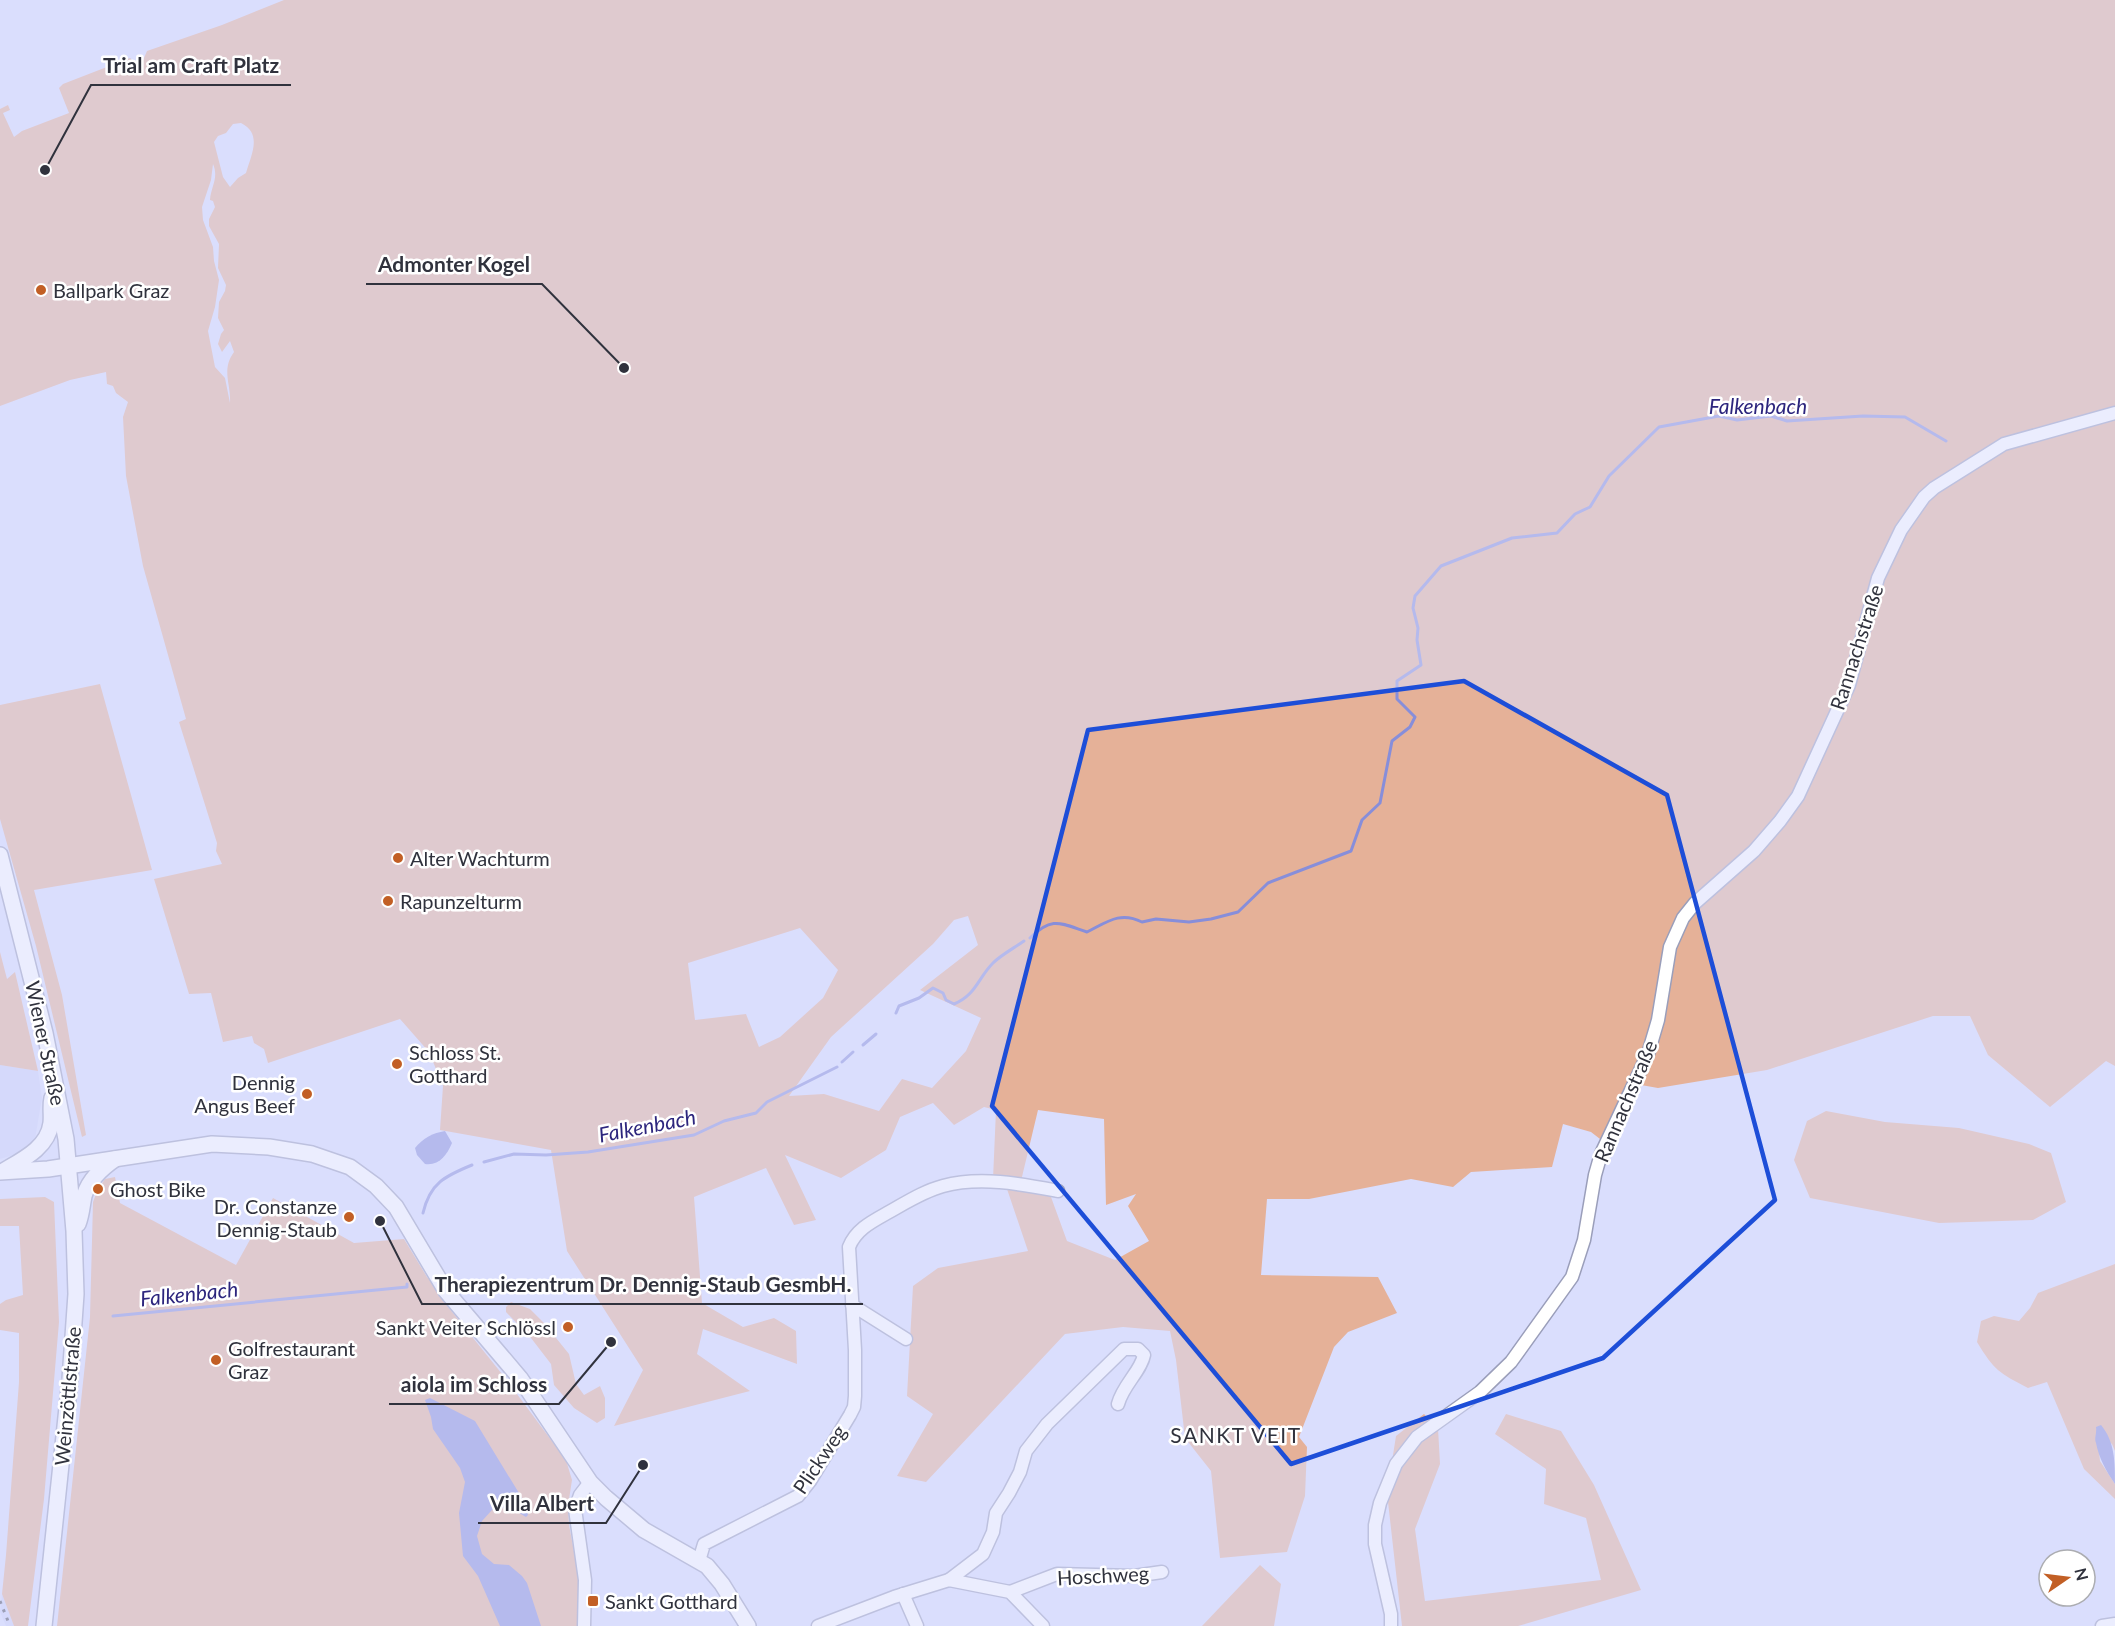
<svg xmlns="http://www.w3.org/2000/svg" width="2115" height="1626" font-family="Lato,sans-serif">
	<rect width="100%" height="100%" fill="#dadefd"/>
	<g fill="#ced3f9">
		<polygon points="0,1065 38,1071 42,1098 35,1139 17,1154 0,1159"/>
		<polygon points="2,1594 14,1626 6,1626 0,1612"/>
	</g>
	<g fill="#e5b198" fill-rule="evenodd">
		<path d="M284,0H2115V1066L2106,1061L2050,1107L1988,1055L1970,1016H1933L1767,1070L1658,1088L1641,1085L1623,1121L1613,1149L1591,1132L1563,1124L1552,1167L1471,1172L1453,1187L1411,1179L1309,1199H1267L1261,1275L1378,1277L1397,1313L1348,1332L1334,1347L1299,1437L1307,1447L1305,1496L1287,1552L1220,1558L1211,1471L1185,1438L1176,1360L1170,1331L1123,1327L1065,1334L926,1482L897,1476L933,1414L907,1396L913,1286L938,1268L1028,1251L1007,1189L1038,1190L1051,1197L1067,1241L1115,1260L1149,1241L1128,1206L1136,1194L1106,1205L1104,1119L1038,1110L1021,1181L993,1179L996,1110L984,1107L954,1125L933,1103L900,1117L886,1150L841,1178L785,1155L816,1220L794,1225L766,1168L694,1197L702,1303L743,1327L774,1318L796,1331L797,1364L703,1329L697,1354L750,1391L614,1426L643,1370L567,1251L551,1150L440,1130L443,1086L429,1052L400,1019L268,1063L264,1049L254,1043L252,1036L223,1042L211,993L189,994L154,879L222,864L216,851L217,843L179,722L186,719L143,566L126,476L123,417L128,402L116,393L113,386L107,384L106,372L70,380L0,406V109L8,105L10,110L3,113L14,137L22,131L69,113L59,88L63,84L130,58L140,67L147,51L222,25ZM241,123C263,134 251,155 246,173L238,178L230,187L223,177L214,142L218,136L226,133L233,124ZM213,164C219,178 211,186 210,200L213,201L215,207L209,219V226L219,244L218,268L226,285L225,291L219,302L218,318L224,330L221,334L218,344L222,352L230,341L234,352C221,370 231,383 230,403L225,378L215,367L208,331L215,307L219,280L214,261L213,247L203,220L202,207L211,180ZM968,916L978,945L920,990L981,1018L966,1051L932,1088L902,1079L879,1111L824,1094L789,1096L831,1037L933,944L954,920ZM800,928L838,970L823,998L780,1037L759,1047L746,1014L695,1020L688,963Z"/>
		<polygon points="100,684 152,870 34,890 62,995 86,1135 82,1137 36,946 0,819 0,705"/>
		<polygon points="0,952 7,979 15,972 38,1071 0,1065"/>
		<polygon points="1826,1111 1885,1122 1959,1128 2029,1144 2051,1153 2066,1202 2033,1220 1939,1223 1810,1198 1794,1160 1807,1121"/>
		<polygon points="115,1177 120,1203 236,1265 273,1198 354,1243 404,1239 427,1277 435,1285 441,1298 502,1374 566,1460 572,1480 568,1506 569,1525 580,1583 579,1626 57,1626 90,1317 93,1202 98,1189 105,1179"/>
		<polygon points="45,1197 54,1202 59,1322 44,1499 28,1626 14,1626 2,1594 6,1555 19,1382 19,1333 0,1330 0,1304 6,1300 23,1295 19,1226 0,1226 0,1199"/>
		<path d="M2115,1264V1451L2112,1444L2097,1432L2100,1461L2115,1484V1499L2084,1469L2047,1382L2028,1388C1999,1373 1994,1370 1977,1342L1981,1321L1994,1316L2019,1321L2030,1308L2038,1293Z"/>
		<polygon points="511,1302 530,1309 544,1323 569,1354 576,1384 584,1395 600,1386 605,1398 605,1418 597,1423 574,1408 554,1385 551,1364 531,1338 506,1312 506,1307"/>
		<polygon points="1424,1414 1438,1428 1440,1464 1415,1529 1425,1601 1601,1580 1586,1518 1544,1504 1546,1469 1495,1434 1506,1414 1561,1431 1594,1485 1641,1590 1518,1626 1402,1626 1387,1493 1396,1436"/>
		<polygon points="1260,1565 1281,1584 1274,1626 1202,1626"/>
	</g>
	<g fill="#878eda">
		<path d="M445,1131L452,1143C447,1155 439,1166 425,1164L417,1155L415,1148C423,1138 433,1133 445,1131Z"/>
		<polygon points="430,1398 475,1421 525,1503 528,1515 526,1517 509,1507 492,1510 482,1521 477,1536 482,1554 494,1564 509,1565 522,1576 527,1583 541,1626 500,1626 478,1576 463,1556 459,1513 465,1482 460,1468 433,1429 431,1417 425,1400"/>
		<path d="M2101,1425C2115,1442 2115,1462 2115,1484C2106,1471 2099,1458 2096,1443C2094,1438 2097,1433 2096,1427Z"/>
	</g>
	<g fill="none" stroke-linecap="round" stroke-linejoin="round">
		<g stroke="#878eda" stroke-width="3">
			<path d="M1030,938C1052,916 1060,923 1087,932C1107,922 1120,911 1142,922L1156,919L1189,922L1211,919L1238,912L1268,883L1351,851L1362,820L1380,803L1392,741L1410,727L1415,717L1397,699V681L1421,665L1417,640L1418,628L1413,608L1415,596L1441,566L1512,538L1557,533L1575,514L1590,507L1609,476L1659,427L1719,416L1737,420L1771,416L1787,421L1863,416L1905,417L1946,441"/>
			<path d="M896,1013L899,1006L919,998L933,988L943,993L946,1000L954,1004C976,995 978,978 993,963C1001,955 1014,948 1024,941"/>
			<polyline points="863,1045 876,1034"/>
			<polyline points="842,1062 853,1052"/>
			<polyline points="484,1162 514,1154 546,1155 588,1152 694,1135 724,1121 756,1113 767,1102 837,1067"/>
			<path d="M423,1213C430,1183 445,1176 472,1165"/>
			<polyline points="113,1316 407,1287 407,1284"/>
		</g>
		<g stroke="#9a9eba" stroke-width="15">
			<g id="minor">
				<polyline points="852,1305 906,1339"/>
				<path d="M699,1561L704,1544L798,1496L810,1481L850,1415L854,1407L855,1396V1350L849,1247C856,1229 873,1221 889,1212C907,1202 924,1191 943,1186C980,1176 1021,1184 1058,1191"/>
				<path d="M949,1580L983,1554L993,1532L996,1513L1009,1493L1020,1472L1026,1451L1047,1424L1124,1349H1138L1144,1355C1141,1371 1123,1385 1118,1404"/>
				<polyline points="1010,1592 1057,1574 1134,1576 1162,1572"/>
				<polyline points="903,1594 917,1626"/>
				<polyline points="584,1626 585,1580 575,1509 580,1495 590,1482"/>
				<polyline points="818,1626 894,1597 949,1580 1010,1592 1043,1626"/>
				<polyline points="1391,1626 1391,1614 1375,1544 1375,1525 1380,1503 1396,1464 1417,1437 1480,1392 1511,1362 1572,1277 1584,1240 1595,1175 1601,1154 1648,1054 1658,1020 1670,947 1683,918 1695,903 1754,851 1780,821 1798,796 1849,685 1878,578 1901,530 1924,497 1934,488 2004,444 2115,413"/>
				<polyline points="2102,1626 2115,1624"/>
			</g>
		</g>
		<g stroke="#9a9eba" stroke-width="18">
			<g id="major">
				<polyline points="0,855 45,1033 66,1139 74,1231 76,1294 70,1379 44,1626"/>
				<path d="M5,1170C24,1159 48,1147 51,1123C52,1114 50,1107 52,1098"/>
				<polyline points="0,1172 48,1169 212,1144 269,1147 312,1154 350,1167 376,1186 396,1207 446,1291 520,1378 590,1482 606,1498 644,1530 707,1566 722,1584 748,1626"/>
				<path d="M78,1224C82,1214 82,1205 84,1196C89,1179 102,1168 115,1159"/>
			</g>
		</g>
		<use href="#minor" stroke="#fff" stroke-width="12"/>
		<use href="#major" stroke="#fff" stroke-width="15"/>
		<polyline stroke="#4f5160" stroke-width="3" stroke-dasharray="3 6" stroke-linecap="butt" points="0,1601 10,1626"/>
	</g>
	<path d="M0 0H2115V1626H0ZM1464,681L1667,795L1775,1200L1603,1358L1291,1464L992,1106L1088,730Z" fill="#dadefd" fill-opacity=".55" fill-rule="evenodd"/>
	<path fill="none" stroke="#1d4ed8" stroke-width="4.5" stroke-linejoin="round" d="M1464,681L1667,795L1775,1200L1603,1358L1291,1464L992,1106L1088,730Z"/>
	<g fill="#c25f25" stroke="#fff" stroke-width="2">
		<circle cx="41" cy="290" r="6"/>
		<circle cx="398" cy="858" r="6"/>
		<circle cx="388" cy="901" r="6"/>
		<circle cx="397" cy="1064" r="6"/>
		<circle cx="307" cy="1094" r="6"/>
		<circle cx="98" cy="1189" r="6"/>
		<circle cx="349" cy="1217" r="6"/>
		<circle cx="568" cy="1327" r="6"/>
		<circle cx="216" cy="1360" r="6"/>
		<rect x="587" y="1595" width="12" height="12" rx="3"/>
	</g>
	<g text-anchor="middle" dominant-baseline="central" stroke-width="5" stroke-linejoin="round" paint-order="stroke">
		<g font-size="20" fill="#30323d" stroke="#fff" text-anchor="start">
			<text x="53" y="290">Ballpark Graz</text>
			<text x="410" y="858">Alter Wachturm</text>
			<text x="400" y="901">Rapunzelturm</text>
			<text x="409" y="1052">Schloss St.<tspan x="409" dy="23">Gotthard</tspan></text>
			<text x="295" y="1082" text-anchor="end">Dennig<tspan x="295" dy="23">Angus Beef</tspan></text>
			<text x="110" y="1189">Ghost Bike</text>
			<text x="337" y="1206" text-anchor="end">Dr. Constanze<tspan x="337" dy="23">Dennig-Staub</tspan></text>
			<text x="556" y="1327" text-anchor="end">Sankt Veiter Schlössl</text>
			<text x="228" y="1348">Golfrestaurant<tspan x="228" dy="23">Graz</tspan></text>
			<text x="605" y="1601">Sankt Gotthard</text>
		</g>
		<g font-size="20" fill="#30323d" stroke="#fff">
			<text transform="translate(1856 647) rotate(-72)">Rannachstraße</text>
			<text transform="translate(46 1043) rotate(78)">Wiener Straße</text>
			<text transform="translate(1625 1101) rotate(-67)">Rannachstraße</text>
			<text transform="translate(67 1396) rotate(-85)">Weinzöttlstraße</text>
			<text transform="translate(819 1459) rotate(-56)">Plickweg</text>
			<text transform="translate(1103 1575) rotate(-3)">Hoschweg</text>
		</g>
		<g font-size="21" font-style="italic" fill="#2c257d" stroke="#fff">
			<text x="1758" y="405">Falkenbach</text>
			<text transform="translate(647 1125) rotate(-11)">Falkenbach</text>
			<text transform="translate(189 1293) rotate(-6)">Falkenbach</text>
		</g>
		<g font-size="21" letter-spacing="1.5" fill="#30323d" stroke="#fff">
			<text x="1236" y="1434">SANKT VEIT</text>
		</g>
	</g>
	<path fill="none" stroke="#30323d" stroke-width="2" d="M45 170L91 85H291M624 368L542 284H366M380 1221L422 1304H863M611 1342L559 1404H389M643 1465L606 1523H478"/>
	<g fill="#30323d" stroke="#fff" stroke-width="2">
		<circle cx="45" cy="170" r="6"/>
		<circle cx="624" cy="368" r="6"/>
		<circle cx="380" cy="1221" r="6"/>
		<circle cx="611" cy="1342" r="6"/>
		<circle cx="643" cy="1465" r="6"/>
	</g>
	<g font-size="21" text-anchor="middle" font-weight="bold" fill="#30323d" stroke="#fff" stroke-width="5" stroke-linejoin="round" paint-order="stroke">
		<text x="191" y="73">Trial am Craft Platz</text>
		<text x="454" y="272">Admonter Kogel</text>
		<text x="643" y="1292">Therapiezentrum Dr. Dennig-Staub GesmbH.</text>
		<text x="474" y="1392">aiola im Schloss</text>
		<text x="542" y="1511">Villa Albert</text>
	</g>
	<g transform="translate(2067 1578) rotate(76)"><circle r="28" fill="#ffffff" stroke="#acadb1" stroke-width="1.5"/>
	<path d="M0-4.5L10 22L0 15L-10 22Z" fill="#c25f25"/>
	<text y="-9" font-size="16" font-weight="bold" text-anchor="middle" fill="#30323d">N</text>
	</g>
</svg>
